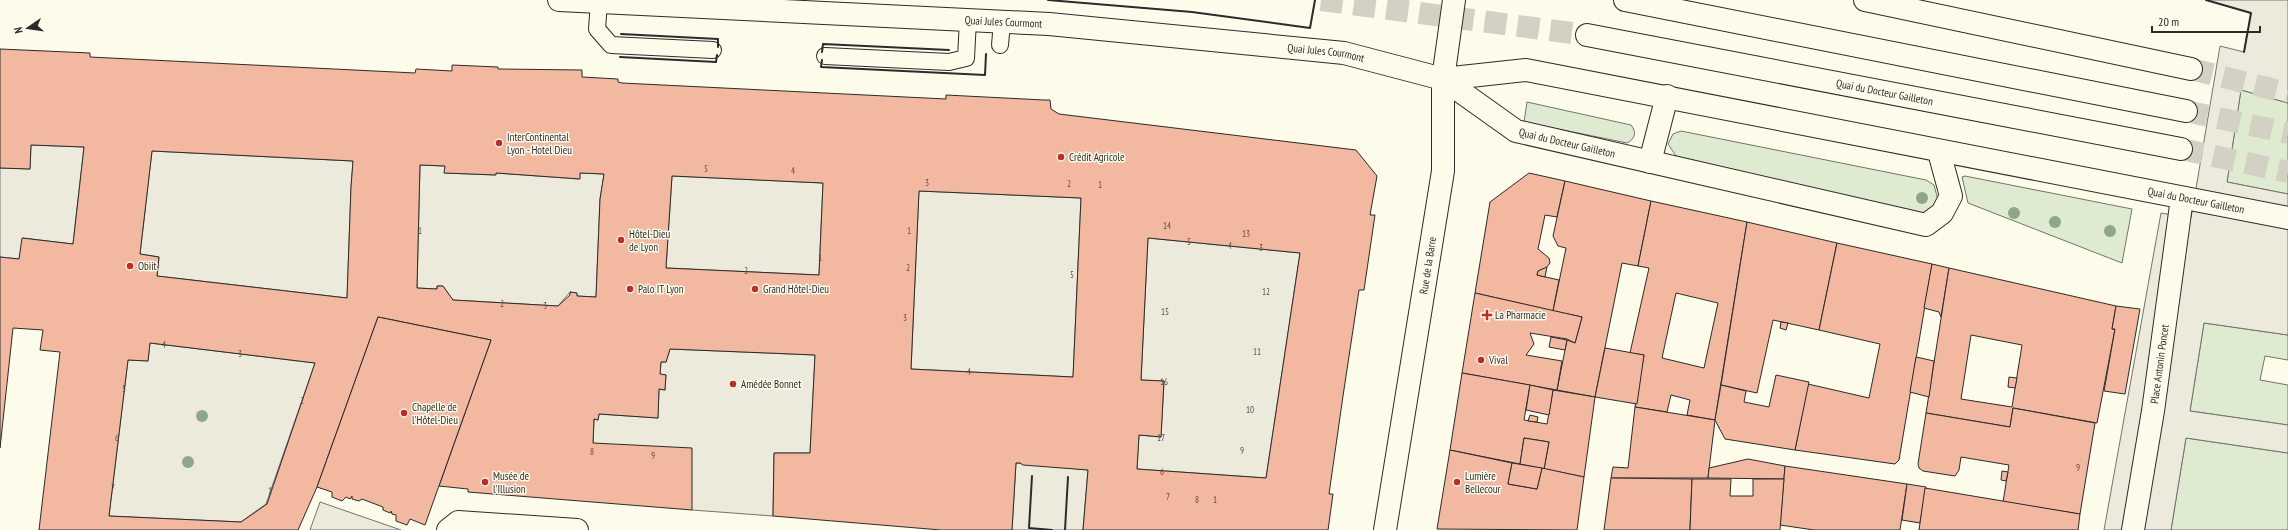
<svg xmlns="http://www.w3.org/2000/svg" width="2288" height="530" font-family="'PT Sans Narrow',sans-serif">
	<rect width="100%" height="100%" fill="#fdfbea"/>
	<g fill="#deebd1" stroke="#74746e">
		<polygon points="2241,90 2288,103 2288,194 2227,182"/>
		<path d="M1527,102L1631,125C1637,132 1635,139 1627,143L1524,122Z"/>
		<path d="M1681,131L1926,180L1934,185L1938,200C1934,208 1926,213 1917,214L1676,156L1668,144L1673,134Z"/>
		<polygon points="1965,176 2132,209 2122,263 1968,203 1962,177"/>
		<polygon points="2204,323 2288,335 2288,360 2265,356 2260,380 2288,385 2288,425 2190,411"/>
		<polygon points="2186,438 2288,453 2288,530 2171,530"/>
	</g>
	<g fill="#eceadb" stroke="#74746e">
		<polygon points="2206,0 2288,0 2288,103 2241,90 2227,182 2288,194 2288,335 2204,323 2190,411 2288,425 2288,453 2186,438 2171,530 2104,530 2161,213 2191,218 2220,46 2244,52 2251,13"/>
		<polygon points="31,145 84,147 73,244 23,238 19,259 0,257 0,168 30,169"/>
		<polygon points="152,151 353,161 351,187 347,298 157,276 159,257 140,254"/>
		<polygon points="420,165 445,166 445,173 495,175 496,173 579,179 580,173 604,174 600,199 596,297 577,296 577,293 570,292 558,306 453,300 443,286 437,286 437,289 417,288"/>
		<polygon points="672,176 823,183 819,275 666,268"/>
		<polygon points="919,191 1081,198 1073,377 911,369"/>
		<polygon points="1148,238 1300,253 1266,478 1137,469 1139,435 1161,437 1164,381 1141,380"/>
		<polygon points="150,343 315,363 266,504 241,522 109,516 128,360 148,361"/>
		<polygon points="670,349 815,355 810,453 774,453 773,516 692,510 593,443 594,419 598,420 599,414 658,418 659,389 665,390 666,375 660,374 661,362 666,362"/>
		<polygon points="1016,463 1088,470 1083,530 1012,530"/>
		<polygon points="320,502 401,530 310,530"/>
	</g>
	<g fill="#f2b8a0" stroke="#2b2b2b" fill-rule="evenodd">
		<path d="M0,49L90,53V57L415,73L416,69L452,71V65L498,67V69L582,70V77L618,79V82L622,83L946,99V95L1044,100H1050L1051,109L1059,114L1356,150L1377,176L1370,215H1375L1364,290H1359L1343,396L1329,494H1333L1328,530H1083L1088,470L1023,465L1020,463H1016L1012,530H941L773,516L774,453H810L815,355L670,349L666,362H661L660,374L666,375L665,390L659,389L658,418L599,414L598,420L594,419L593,443L692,448V510L468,492V489L439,486L491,340L378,317L317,487L298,530H39L60,352L40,350L43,330L13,328L0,448V257L19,259L22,238L73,244L84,147L31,145L30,169L0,168ZM152,151L353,161L351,187L347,298L157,276L159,257L140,254ZM420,165L445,166L444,173L496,175V173L580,179V173L604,174L600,199L596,297L577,296V293L570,292V295L558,306L453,300L443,286H437V289L417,288ZM672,176L823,183L819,275L666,268ZM919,191L1081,198L1073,377L911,369ZM1148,238L1300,253L1266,478L1137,469L1139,435L1161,437L1164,381L1141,380ZM150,343L315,363L267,504L241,522L109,516L128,360L148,361Z"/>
		<polygon points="1529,173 1565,181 1557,217 1545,215 1538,249 1549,258 1550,263 1546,268 1538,271 1537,275 1559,280 1553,311 1475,293 1490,202"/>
		<polygon points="1565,181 1651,201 1638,266 1622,263 1595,397 1557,390 1567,340 1575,343 1582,317 1553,311 1566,248 1558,246 1553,236"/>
		<path d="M1651,201L1747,222L1715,420L1687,415L1690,400L1671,395L1667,412L1635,407L1644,355L1630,353L1649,268L1638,266ZM1676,293L1718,303L1704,368L1662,358Z"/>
		<polygon points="1747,222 1837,243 1819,330 1773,320 1757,393 1721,385"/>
		<polygon points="1837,243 1932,264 1899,460 1895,464 1795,450 1808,384 1869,398 1880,344 1819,330"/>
		<polygon points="1932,264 1949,268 1941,317 1939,312 1924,308"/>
		<polygon points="1547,267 1545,277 1537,275 1538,271"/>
		<path d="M1949,268L2116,306L2112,329H2115L2097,423L2013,408L2010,427L1926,413ZM1971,335L2022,345L2012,407L1961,399Z"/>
		<polygon points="1475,293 1582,317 1575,343 1567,339 1530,333 1534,344 1526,355 1562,361 1557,390 1462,373"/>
		<polygon points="2116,306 2140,309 2125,394 2104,391 2115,329 2112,329"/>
		<polygon points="378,317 491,340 425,525 410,519 407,525 396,521 396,515 392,514 391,511 390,513 383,510 383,507 362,499 359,501 352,499 352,496 350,499 346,497 342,501 332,497 332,492 317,487"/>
		<polygon points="1781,322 1788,323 1786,330 1780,328"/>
		<polygon points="1551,337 1567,340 1565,350 1549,347"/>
		<polygon points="1605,348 1644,355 1637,404 1595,397"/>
		<polygon points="1916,357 1934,361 1929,397 1910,392"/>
		<polygon points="1462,373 1530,385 1524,420 1547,424 1553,390 1595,397 1584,477 1544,469 1549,442 1524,438 1520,464 1450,450"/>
		<polygon points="1776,375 1809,382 1795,450 1725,439 1715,420 1721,385 1746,391 1744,402 1769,407"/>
		<polygon points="2009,377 2017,378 2015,388 2008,387"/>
		<polygon points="1530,385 1553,390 1549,415 1526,410"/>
		<polygon points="1635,407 1715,420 1708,478 1611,478 1613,467 1628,468"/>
		<polygon points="2013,408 2095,423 2080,514 2003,502 2009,465 1961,457 1959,470 1955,476 1923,471 1919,468 1918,464 1926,413 2010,427"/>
		<polygon points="1530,415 1538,417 1537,422 1528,421"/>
		<polygon points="1524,438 1549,442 1544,469 1520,464"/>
		<polygon points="1450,450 1512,463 1508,484 1537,489 1542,468 1584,477 1577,530 1437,529"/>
		<polygon points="1748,459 1785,466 1784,479 1708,478 1709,468"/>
		<polygon points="1512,463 1542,468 1537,489 1508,484"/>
		<polygon points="1785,466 1907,484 1900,530 1814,530 1780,525"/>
		<polygon points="2002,471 2008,472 2006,481 2001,480"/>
		<polygon points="1611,478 1692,479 1690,530 1604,530"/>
		<polygon points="1692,479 1731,479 1730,496 1753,496 1753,479 1784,479 1780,530 1690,530"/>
		<polygon points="1907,484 1926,487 1920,523 1902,520"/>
		<polygon points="1925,488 2080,514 2078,530 1919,530"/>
	</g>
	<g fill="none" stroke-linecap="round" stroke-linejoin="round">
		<g stroke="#d3d1c4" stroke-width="22" stroke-dasharray="22 11" stroke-linecap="butt">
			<polyline points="1321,0 1587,35"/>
			<polyline points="2191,69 2288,93"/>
			<polyline points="2186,111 2288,133"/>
			<polyline points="2181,149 2288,172"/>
		</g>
		<g stroke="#2b2b2b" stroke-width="18">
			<g id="lane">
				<polyline points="599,2 597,29 611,45 713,50"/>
				<polyline points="1000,45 1002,22"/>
				<polyline points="825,56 949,62 966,58 968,20"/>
			</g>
		</g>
		<g stroke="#2b2b2b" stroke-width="24">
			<g id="street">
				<path id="s1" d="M1443,79L1526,70L2288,218"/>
				<path id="s2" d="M1443,79L1516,131L1926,225L1942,213L1951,196L1939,152"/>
				<polyline points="1650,162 1667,96"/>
				<polyline points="448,530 458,522 577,530"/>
				<path id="s3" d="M2133,530L2153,411L2182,198"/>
			</g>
		</g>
		<g stroke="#2b2b2b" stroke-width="24">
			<g id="primary">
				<path id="s4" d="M559,0L1049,24L1344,53L1443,79"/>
				<polyline points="1625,0 2186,111"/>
				<polyline points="1865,0 2191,69"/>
				<path id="s5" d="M1587,35L2181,149"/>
				<path id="s6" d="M1385,530L1443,171V79L1454,0"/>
			</g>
		</g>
		<use href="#lane" stroke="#fdfbea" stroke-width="16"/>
		<use href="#street" stroke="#fdfbea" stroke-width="22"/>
		<use href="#primary" stroke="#fdfbea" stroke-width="22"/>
		<g stroke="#2b2b2b" stroke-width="2">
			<polyline points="1048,0 1192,12 1310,28 1315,0"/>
			<polyline points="2206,0 2251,13 2244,52"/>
			<polyline points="621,34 718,39 718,47"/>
			<polyline points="822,52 823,44 949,50"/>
			<polyline points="620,57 716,62 717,55"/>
			<polyline points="822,60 821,67 985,75 986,54"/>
			<polyline points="1032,476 1029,528 1052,530"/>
			<polyline points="1065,530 1068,477"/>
		</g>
	</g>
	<g fill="#8ea78a">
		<circle cx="1922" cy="198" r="6"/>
		<circle cx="2014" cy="213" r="6"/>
		<circle cx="2055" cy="222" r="6"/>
		<circle cx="2110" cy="231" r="6"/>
		<circle cx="202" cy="416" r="6"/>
		<circle cx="188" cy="462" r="6"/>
	</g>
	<g fill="#c62828" stroke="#fdfbea" stroke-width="1.5">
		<circle cx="499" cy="143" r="4"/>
		<circle cx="1061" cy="157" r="4"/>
		<circle cx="621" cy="240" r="4"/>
		<circle cx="130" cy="266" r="4"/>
		<circle cx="630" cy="289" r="4"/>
		<circle cx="755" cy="289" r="4"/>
		<path d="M1485 309h4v4h4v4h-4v4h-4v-4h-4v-4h4z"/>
		<circle cx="1481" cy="360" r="4"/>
		<circle cx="733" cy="384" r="4"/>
		<circle cx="404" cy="413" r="4"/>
		<circle cx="485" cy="482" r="4"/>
		<circle cx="1457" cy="482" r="4"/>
	</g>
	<g text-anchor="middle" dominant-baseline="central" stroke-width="3" stroke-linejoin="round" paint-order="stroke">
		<g font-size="9" fill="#5d4e48">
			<text x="706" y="168">5</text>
			<text x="793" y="170">4</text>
			<text x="927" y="182">3</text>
			<text x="1069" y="183">2</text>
			<text x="1100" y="184">1</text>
			<text x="1167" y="225">14</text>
			<text x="420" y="230">1</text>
			<text x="909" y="230">1</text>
			<text x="1246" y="233">13</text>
			<text x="1189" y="241">5</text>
			<text x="1230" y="245">4</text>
			<text x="1261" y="247">3</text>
			<text x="820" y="257">1</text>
			<text x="908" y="267">2</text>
			<text x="746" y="270">2</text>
			<text x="1072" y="274">5</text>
			<text x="1266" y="291">12</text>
			<text x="502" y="303">2</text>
			<text x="545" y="305">3</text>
			<text x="1165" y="311">15</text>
			<text x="905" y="317">3</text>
			<text x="164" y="344">4</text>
			<text x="1257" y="351">11</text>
			<text x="240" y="353">3</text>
			<text x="969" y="371">4</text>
			<text x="1164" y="381">16</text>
			<text x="124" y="388">5</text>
			<text x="302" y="400">2</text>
			<text x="1250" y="409">10</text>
			<text x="117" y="437">6</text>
			<text x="1161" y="437">17</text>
			<text x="1242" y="450">9</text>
			<text x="592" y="451">8</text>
			<text x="653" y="455">9</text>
			<text x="2078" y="467">9</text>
			<text x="1162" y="471">6</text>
			<text x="113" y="487">7</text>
			<text x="270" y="490">1</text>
			<text x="1168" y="496">7</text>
			<text x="1197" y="499">8</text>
			<text x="1215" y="499">1</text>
		</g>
		<g font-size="11" fill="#2b2b2b" stroke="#fdfbea">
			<text stroke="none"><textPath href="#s4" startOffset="445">Quai Jules Courmont</textPath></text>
			<text stroke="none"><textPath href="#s4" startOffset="769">Quai Jules Courmont</textPath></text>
			<text stroke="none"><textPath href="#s5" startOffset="303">Quai du Docteur Gailleton</textPath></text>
			<text stroke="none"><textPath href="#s2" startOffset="142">Quai du Docteur Gailleton</textPath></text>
			<text stroke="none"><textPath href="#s1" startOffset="766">Quai du Docteur Gailleton</textPath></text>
			<text stroke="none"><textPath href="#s6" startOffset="268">Rue de la Barre</textPath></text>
			<text stroke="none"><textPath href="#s3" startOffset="168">Place Antonin Poncet</textPath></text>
		</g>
		<g font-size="11" fill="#2b2b2b" stroke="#fdfbea" text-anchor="start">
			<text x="507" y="137">InterContinental<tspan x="507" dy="13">Lyon - Hotel Dieu</tspan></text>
			<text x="1069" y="157">Crédit Agricole</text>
			<text x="629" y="234">Hôtel-Dieu<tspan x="629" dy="13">de Lyon</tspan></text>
			<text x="138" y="266">Obiit</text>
			<text x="638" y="289">Palo IT Lyon</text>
			<text x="763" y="289">Grand Hôtel-Dieu</text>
			<text x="1495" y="315">La Pharmacie</text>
			<text x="1489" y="360">Vival</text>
			<text x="741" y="384">Amédée Bonnet</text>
			<text x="412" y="407">Chapelle de<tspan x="412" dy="13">l'Hôtel-Dieu</tspan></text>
			<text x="493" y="476">Musée de<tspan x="493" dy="13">l'Illusion</tspan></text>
			<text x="1465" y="476">Lumière<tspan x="1465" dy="13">Bellecour</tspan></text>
		</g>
	</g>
	<g transform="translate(28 28) rotate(257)" stroke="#fdfbea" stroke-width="3" paint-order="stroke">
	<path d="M0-3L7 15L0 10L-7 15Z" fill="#2b2b2b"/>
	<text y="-6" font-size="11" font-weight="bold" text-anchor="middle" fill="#2b2b2b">N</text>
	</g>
	<path d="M2152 26v6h108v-6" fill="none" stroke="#2b2b2b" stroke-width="2"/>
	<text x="2158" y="26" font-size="12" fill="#2b2b2b" stroke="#fdfbea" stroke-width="3" paint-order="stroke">20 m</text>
</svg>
